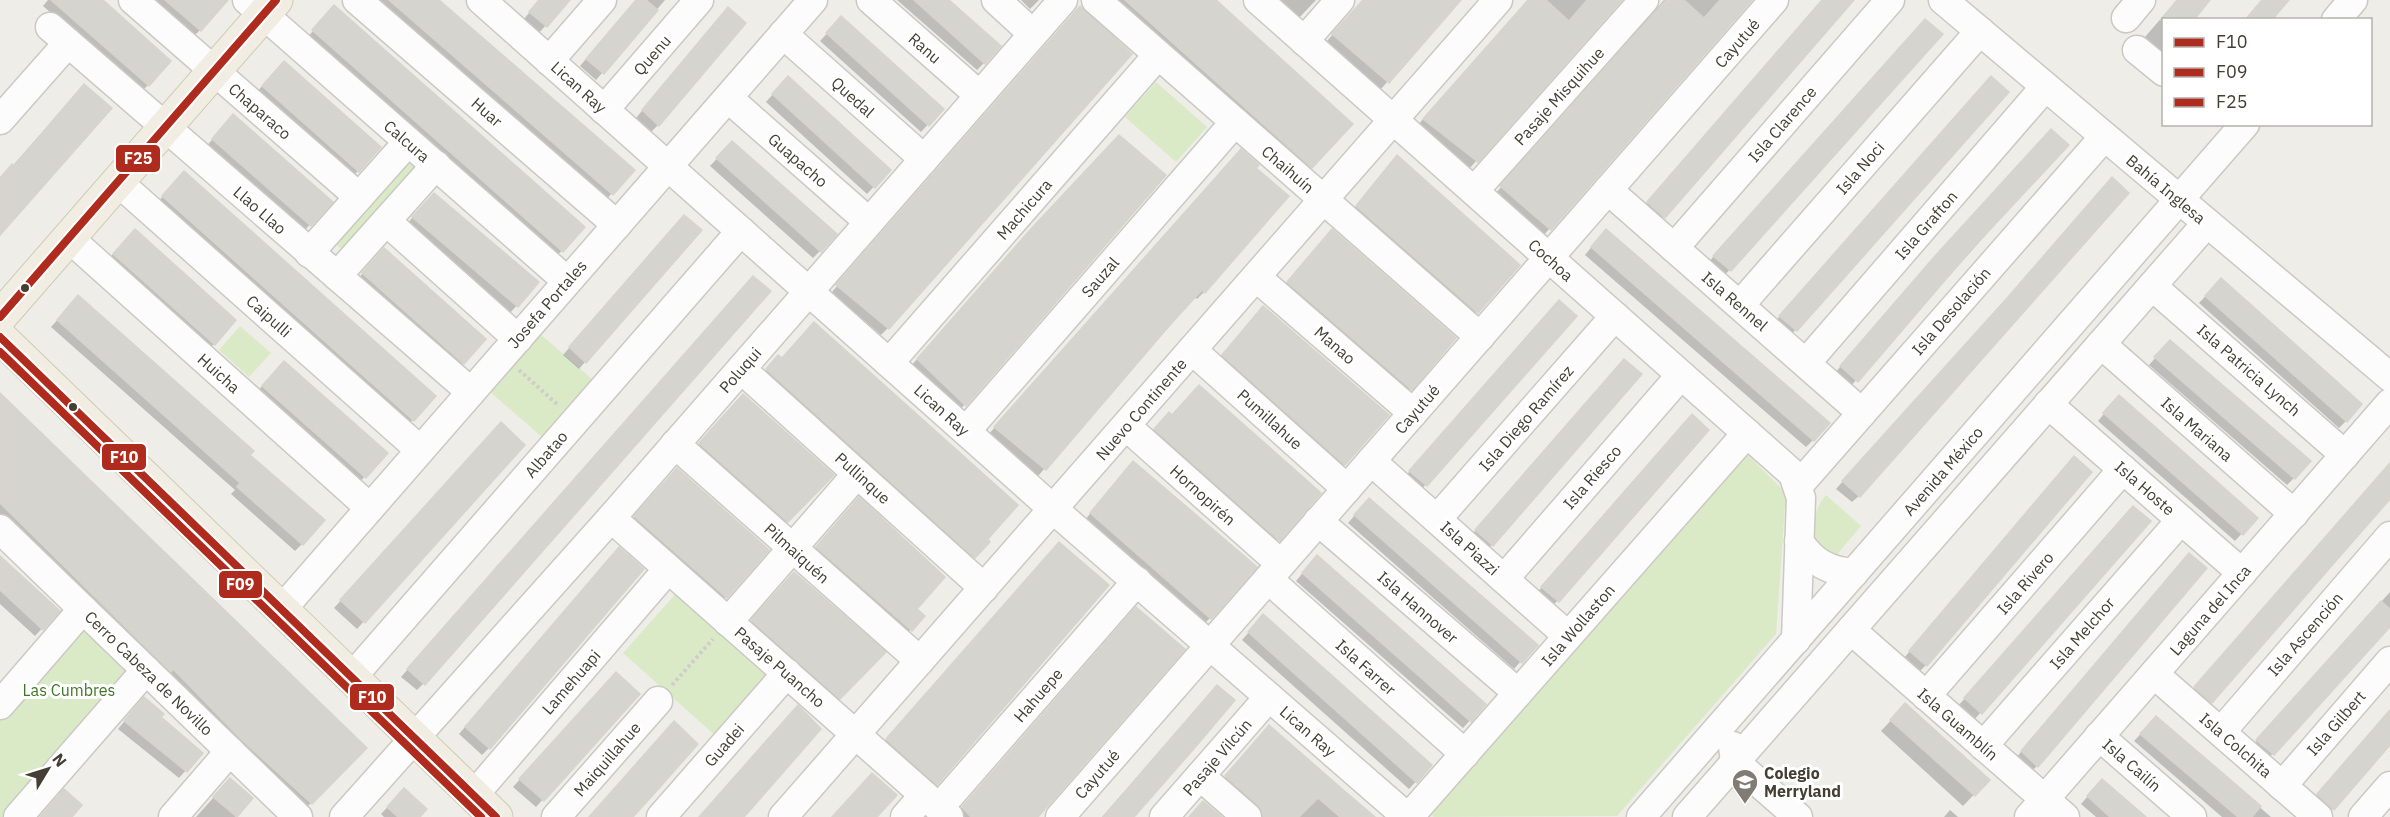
<svg xmlns="http://www.w3.org/2000/svg" width="2390" height="817" font-family="'IBM Plex Sans',sans-serif">
	<rect width="100%" height="100%" fill="#eeede8"/>
	<g fill="#daeac7">
		<polygon points="1156,82 1207,127 1176,162 1125,117"/>
		<polygon points="402,155 424,174 351,258 329,238"/>
		<polygon points="240,326 271,353 249,377 219,350"/>
		<polygon points="539,333 593,380 543,438 489,391"/>
		<polygon points="1744,451 1786,493 1776,634 1617,816 1434,817 1430,814"/>
		<path d="M1826,495L1861,526L1834,558L1815,544C1812,525 1813,511 1826,495Z"/>
		<polygon points="679,590 774,675 718,738 623,653"/>
		<polygon points="78,624 131,668 6,817 0,817 0,715"/>
	</g>
	<g fill="#0003">
		<polygon points="48,0 99,0 148,85 141,92 43,6"/>
		<polygon points="153,0 214,0 200,30 193,37"/>
		<polygon points="374,0 437,0 632,170 605,201"/>
		<polygon points="540,0 568,0 539,33 523,20"/>
		<polygon points="637,0 665,0 596,80 580,66"/>
		<polygon points="897,0 945,0 984,63 977,70"/>
		<polygon points="1021,0 1039,0 1030,9"/>
		<polygon points="1110,0 1215,0 1311,167 1304,174"/>
		<polygon points="1276,0 1316,0 1298,19"/>
		<polygon points="1364,0 1459,0 1381,89 1326,42"/>
		<polygon points="1529,0 1619,0 1470,168 1417,126"/>
		<polygon points="1664,0 1750,0 1543,236 1495,194"/>
		<polygon points="1824,0 1853,0 1657,224 1641,210"/>
		<polygon points="2177,0 2208,0 2164,20 2164,51 2155,60 2138,45"/>
		<polygon points="327,14 583,227 555,258 307,38"/>
		<polygon points="1073,15 888,328 881,335 831,293"/>
		<polygon points="721,16 658,125 651,132 636,118"/>
		<polygon points="835,25 942,109 921,132 820,41"/>
		<polygon points="1918,27 1941,34 1723,277 1707,264"/>
		<polygon points="277,69 358,171 351,178 256,93"/>
		<polygon points="781,85 889,170 867,194 766,102"/>
		<polygon points="1984,85 2007,92 1789,337 1773,324"/>
		<polygon points="77,93 110,108 0,233 0,180"/>
		<polygon points="226,123 331,202 303,232 206,147"/>
		<polygon points="2066,145 1850,387 1834,374 1928,265"/>
		<polygon points="725,150 820,251 813,258 710,166"/>
		<polygon points="1234,158 1204,292 1197,299 1195,297 1038,476 988,435"/>
		<polygon points="1390,164 1518,265 1470,319 1350,214"/>
		<polygon points="1164,175 958,412 911,366 1022,240"/>
		<polygon points="177,180 413,420 406,426 156,204"/>
		<polygon points="427,201 537,283 510,313 406,225"/>
		<polygon points="677,223 585,362 579,369 563,355"/>
		<polygon points="128,237 214,344 207,351 107,261"/>
		<polygon points="1325,238 1454,338 1404,396 1281,290"/>
		<polygon points="1599,238 1827,424 1813,440 1806,447 1585,255"/>
		<polygon points="377,257 463,363 456,370 356,281"/>
		<polygon points="747,284 424,683 417,690 401,677"/>
		<polygon points="2214,287 2346,421 2339,428 2199,303"/>
		<polygon points="72,304 248,455 302,544 295,551 231,494 235,490 51,327"/>
		<polygon points="2001,306 1859,496 1852,502 1836,489"/>
		<polygon points="1552,309 1575,316 1419,492 1403,479"/>
		<polygon points="1256,315 1344,464 1337,471 1216,362"/>
		<polygon points="2163,349 2294,478 2287,485 2149,365"/>
		<polygon points="781,360 985,540 968,564 760,377 772,364"/>
		<polygon points="1617,368 1492,545 1485,552 1469,538"/>
		<polygon points="277,369 386,453 358,484 256,393"/>
		<polygon points="0,395 365,748 304,810 0,517"/>
		<polygon points="744,396 832,475 780,528 693,451"/>
		<polygon points="2112,404 2256,518 2235,541 2098,421"/>
		<polygon points="1162,421 1278,540 1272,547 1148,437"/>
		<polygon points="1685,423 1707,430 1551,608 1535,595"/>
		<polygon points="494,431 523,445 357,629 334,608"/>
		<polygon points="2390,463 2390,496 2204,709 2189,695"/>
		<polygon points="2068,465 1926,665 1919,672 1904,658"/>
		<polygon points="1126,470 1210,618 1203,625 1084,521"/>
		<polygon points="670,477 767,550 719,604 628,524"/>
		<polygon points="852,506 915,609 923,616 904,637 810,554"/>
		<polygon points="1362,507 1535,645 1514,669 1348,523"/>
		<polygon points="2127,515 2149,521 1974,720 1958,706"/>
		<polygon points="1053,551 936,784 929,790 880,747"/>
		<polygon points="612,556 489,748 482,755 459,734"/>
		<polygon points="0,560 58,611 35,636 0,604"/>
		<polygon points="2182,562 2037,766 2030,773 2015,759"/>
		<polygon points="1310,564 1484,705 1463,728 1296,581"/>
		<polygon points="787,581 839,698 833,705 746,628"/>
		<polygon points="2390,592 2390,625 2266,761 2251,747"/>
		<polygon points="1129,616 1035,817 958,817 956,815"/>
		<polygon points="1257,623 1430,766 1409,789 1242,640"/>
		<polygon points="609,681 638,694 536,807 513,787"/>
		<polygon points="1210,694 1131,817 1102,817"/>
		<polygon points="137,706 159,717 201,753 179,778 118,729"/>
		<polygon points="2390,713 2390,743 2326,816 2311,802"/>
		<polygon points="1895,716 1988,780 1963,806 1881,731"/>
		<polygon points="2156,718 2271,817 2222,817 2134,741"/>
		<polygon points="1262,734 1372,817 1254,817 1220,784"/>
		<polygon points="223,787 251,799 235,817 196,817"/>
		<polygon points="2095,788 2144,817 2096,817 2081,804"/>
		<polygon points="397,797 419,816 420,817 384,817 381,814"/>
		<polygon points="1950,810 1958,817 1944,817"/>
	</g>
	<g fill="#d6d4ce" stroke="#d6d4cd" stroke-width="1.5">
		<polygon points="51,0 103,0 171,61 149,86"/>
		<polygon points="165,0 228,0 201,31"/>
		<polygon points="389,0 439,0 635,170 613,195"/>
		<polygon points="539,0 570,0 547,27 529,12"/>
		<polygon points="636,0 646,0 658,10 604,74 586,59"/>
		<polygon points="914,0 949,0 1001,46 985,64"/>
		<polygon points="1125,0 1216,0 1353,124 1312,168"/>
		<polygon points="1363,0 1461,0 1389,83 1332,34"/>
		<polygon points="1528,0 1546,0 1569,21 1587,0 1622,0 1478,162 1423,119"/>
		<polygon points="1666,0 1684,0 1704,18 1720,0 1752,0 1551,230 1500,186"/>
		<polygon points="1822,0 1854,0 1665,218 1647,202"/>
		<polygon points="2177,0 2210,0 2194,20 2161,20"/>
		<polygon points="2262,0 2289,0 2272,20 2245,20"/>
		<polygon points="334,5 585,227 563,252 312,30"/>
		<polygon points="1080,6 1132,54 889,329 836,285"/>
		<polygon points="728,7 746,23 659,126 642,110"/>
		<polygon points="841,16 944,109 929,126 826,33"/>
		<polygon points="1925,19 1943,34 1731,271 1713,256"/>
		<polygon points="284,61 381,147 359,172 262,86"/>
		<polygon points="788,76 891,170 875,188 772,94"/>
		<polygon points="1991,76 2009,92 1797,331 1779,316"/>
		<polygon points="84,84 112,108 0,235 0,178 12,164 14,166"/>
		<polygon points="233,114 333,202 311,226 212,139"/>
		<polygon points="2051,129 2069,145 1970,251 1858,382 1840,366 1935,256"/>
		<polygon points="1119,135 1166,175 966,406 917,359 1029,231"/>
		<polygon points="732,141 837,234 821,252 716,158"/>
		<polygon points="1241,149 1259,165 1256,168 1289,196 1205,293 1202,290 1169,326 1046,470 994,427"/>
		<polygon points="1397,155 1520,265 1478,313 1356,206"/>
		<polygon points="184,171 436,396 414,421 162,196"/>
		<polygon points="2112,177 2129,193 1860,497 1842,481 2008,297"/>
		<polygon points="434,193 539,282 518,307 412,217"/>
		<polygon points="684,215 702,230 586,363 569,347"/>
		<polygon points="135,229 236,320 215,345 113,254"/>
		<polygon points="1332,229 1456,338 1412,390 1287,282"/>
		<polygon points="1606,229 1830,423 1814,441 1591,247"/>
		<polygon points="384,248 486,339 464,364 362,273"/>
		<polygon points="753,276 771,291 425,685 407,669"/>
		<polygon points="2221,278 2362,404 2347,422 2205,296"/>
		<polygon points="78,295 254,451 250,455 325,520 303,545 237,487 240,483 57,320"/>
		<polygon points="1559,300 1577,316 1427,486 1409,471"/>
		<polygon points="1263,306 1389,415 1345,465 1222,355"/>
		<polygon points="814,322 1018,505 988,539 990,542 975,558 766,369 778,355 782,358"/>
		<polygon points="2170,340 2311,461 2295,479 2154,357"/>
		<polygon points="1624,359 1642,374 1493,546 1475,530"/>
		<polygon points="284,361 388,453 366,478 262,386"/>
		<polygon points="1199,385 1321,493 1280,541 1154,429 1169,412 1172,415"/>
		<polygon points="0,393 367,748 312,804 241,739 173,669 171,672 0,503"/>
		<polygon points="743,394 834,475 788,522 699,443"/>
		<polygon points="2119,395 2258,518 2243,535 2103,413"/>
		<polygon points="1692,414 1709,430 1559,602 1541,587"/>
		<polygon points="501,422 525,445 365,623 340,600"/>
		<polygon points="2074,456 2092,472 1927,666 1909,651"/>
		<polygon points="1133,461 1257,567 1211,619 1090,513"/>
		<polygon points="2390,463 2390,499 2212,703 2194,687"/>
		<polygon points="677,468 769,550 727,598 634,516"/>
		<polygon points="859,497 945,577 917,609 925,616 912,631 816,547"/>
		<polygon points="1369,498 1538,645 1522,663 1354,515"/>
		<polygon points="2133,506 2151,521 1982,714 1964,698"/>
		<polygon points="1059,542 1109,585 937,785 886,739"/>
		<polygon points="619,547 644,569 490,749 465,727"/>
		<polygon points="2189,553 2207,568 2038,767 2021,751"/>
		<polygon points="1317,555 1486,704 1471,722 1302,573"/>
		<polygon points="0,556 60,611 43,630 0,590"/>
		<polygon points="794,572 886,652 840,699 751,620"/>
		<polygon points="2381,601 2390,609 2390,627 2274,755 2256,740"/>
		<polygon points="1136,607 1185,649 1038,817 971,817 962,807"/>
		<polygon points="1263,614 1432,765 1417,783 1248,632"/>
		<polygon points="616,672 640,694 544,801 519,779"/>
		<polygon points="1217,685 1235,700 1198,744 1134,817 1103,817"/>
		<polygon points="144,697 164,714 161,717 203,753 187,772 124,721"/>
		<polygon points="1905,703 1990,780 1975,796 1890,720"/>
		<polygon points="798,705 821,729 752,808 744,817 699,817"/>
		<polygon points="2390,710 2390,745 2334,810 2317,794"/>
		<polygon points="2156,716 2261,806 2252,817 2238,817 2140,734"/>
		<polygon points="674,721 698,744 661,786 633,817 589,817"/>
		<polygon points="1269,725 1341,788 1375,817 1340,817 1318,798 1299,817 1263,817 1258,805 1225,776"/>
		<polygon points="872,773 897,795 877,817 832,817"/>
		<polygon points="230,778 253,798 237,817 213,797"/>
		<polygon points="2102,779 2146,817 2110,817 2087,796"/>
		<polygon points="404,788 427,809 420,817 398,817 387,807"/>
		<polygon points="64,789 82,805 72,817 40,817"/>
		<polygon points="1203,801 1222,817 1189,817"/>
	</g>
	<g fill="none" stroke-linecap="round" stroke-linejoin="round">
		<g stroke="#cbc9c3" stroke-width="31">
			<g id="minor">
				<polyline points="133,0 359,197"/>
				<polyline points="247,0 567,281"/>
				<polyline points="357,0 617,225"/>
				<polyline points="481,0 1053,509 1407,817"/>
				<polyline points="871,0 979,95"/>
				<polyline points="996,0 1033,34"/>
				<polyline points="1096,0 1480,337"/>
				<polyline points="1258,0 1793,474 1801,498 1796,640"/>
				<polyline points="1943,0 2390,377"/>
				<polyline points="2126,18 2141,0"/>
				<polyline points="2336,20 2353,0"/>
				<polyline points="50,27 471,392"/>
				<polyline points="783,34 924,159"/>
				<polyline points="1304,41 1340,0"/>
				<polyline points="2137,50 2164,72"/>
				<polyline points="549,61 602,0"/>
				<polyline points="728,98 869,222"/>
				<polyline points="604,110 699,0"/>
				<polyline points="0,120 68,43"/>
				<polyline points="118,182 420,450"/>
				<polyline points="1608,190 1862,413"/>
				<polyline points="1474,191 1644,0"/>
				<polyline points="386,221 518,339"/>
				<polyline points="69,238 370,508"/>
				<polyline points="1674,248 1890,0"/>
				<polyline points="309,253 408,142"/>
				<polyline points="337,276 436,165"/>
				<polyline points="1256,277 1413,413"/>
				<polyline points="2152,286 2345,455"/>
				<polyline points="1740,305 1980,31"/>
				<polyline points="2101,344 2294,514"/>
				<polyline points="1192,350 1347,489"/>
				<polyline points="889,363 1158,55"/>
				<polyline points="1806,363 2045,87"/>
				<polyline points="741,369 984,588"/>
				<polyline points="2048,404 2242,573"/>
				<polyline points="1126,426 1281,564"/>
				<polyline points="966,431 1235,122"/>
				<polyline points="675,444 920,661"/>
				<polyline points="1371,461 1568,636"/>
				<polyline points="1798,486 2104,137"/>
				<polyline points="611,518 949,817"/>
				<polyline points="1437,519 1615,316"/>
				<polyline points="1318,521 1518,693"/>
				<polyline points="0,529 298,817"/>
				<path d="M1799,541C1813,563 1829,571 1854,573"/>
				<polyline points="1268,579 1465,754"/>
				<polyline points="1504,579 1681,375"/>
				<polyline points="282,609 813,0"/>
				<polyline points="728,622 857,474"/>
				<polyline points="1851,630 2065,817"/>
				<polyline points="2154,674 2318,817"/>
				<polyline points="352,677 741,231"/>
				<polyline points="1926,696 2123,469"/>
				<polyline points="0,705 83,609"/>
				<polyline points="2221,732 2390,536"/>
				<polyline points="2099,736 2192,817"/>
				<polyline points="1733,746 1735,762 1798,817"/>
				<polyline points="1983,746 2181,520"/>
				<polyline points="1200,776 1247,817"/>
				<polyline points="2282,786 2390,661"/>
				<polyline points="474,795 668,569"/>
				<polyline points="939,808 1137,581"/>
				<polyline points="18,817 146,670"/>
				<polyline points="173,817 230,751"/>
				<polyline points="344,817 611,518 1063,0"/>
				<polyline points="556,817 658,701"/>
				<polyline points="661,817 787,673"/>
				<polyline points="783,817 1498,0"/>
				<polyline points="905,817 924,795"/>
				<polyline points="1060,817 1774,0"/>
				<polyline points="1164,817 1269,697"/>
				<polyline points="1409,817 1747,433"/>
				<polyline points="1641,817 2245,124"/>
				<polyline points="1687,817 2207,223"/>
				<polyline points="2029,817 2390,403"/>
				<polyline points="2363,817 2390,786"/>
			</g>
		</g>
		<g stroke="#d0cab5" stroke-width="35">
			<g id="major">
				<polyline points="0,317 276,0"/>
				<polyline points="0,337 496,817"/>
			</g>
		</g>
		<g stroke="#d0cdc9" stroke-width="4" stroke-dasharray="3 3" stroke-linecap="butt">
			<polyline points="519,370 558,405"/>
			<polyline points="672,685 713,639"/>
		</g>
		<use href="#minor" stroke="#fcfcfc" stroke-width="28"/>
		<use href="#major" stroke="#f1ede2" stroke-width="33"/>
		<g stroke="#fff" stroke-width="12">
			<polyline id="bus-1" points="0,337 496,817"/>
		</g>
		<g stroke="#fff" stroke-width="12">
			<polyline id="bus-2" points="0,352 481,817"/>
		</g>
		<g stroke="#fff" stroke-width="12">
			<polyline id="bus-3" points="0,317 276,0"/>
		</g>
		<use href="#bus-1" stroke="#af2b1e" stroke-width="8"/>
		<use href="#bus-2" stroke="#af2b1e" stroke-width="8"/>
		<use href="#bus-3" stroke="#af2b1e" stroke-width="8"/>
	</g>
	<defs>
		<g id="school-pin" transform="scale(1.35)"><path d="M0 17L-7.5 6A9.5 9.5 0 1 1 7.5 6Z" fill="#807b73" stroke="#fff"/><path d="M0-5L7-2L0 1L-7-2ZM-4 1L0 2.5L4 1V4Q0 6-4 4Z" fill="#fff"/></g>
	</defs>
	<g fill-rule="evenodd">
		<use href="#school-pin" x="1745" y="782"/>
	</g>
	<g fill="#443e34" stroke="#fff" stroke-width="2">
		<circle cx="25" cy="288" r="5"/>
		<circle cx="73" cy="407" r="5"/>
	</g>
	<g text-anchor="middle" dominant-baseline="central" stroke-width="6" stroke-linejoin="round" paint-order="stroke">
		<g font-size="16" fill="#443e34" stroke="#fff">
			<text transform="translate(1737 43) rotate(-49)">Cayutué</text>
			<text transform="translate(925 48) rotate(41)">Ranu</text>
			<text transform="translate(652 55) rotate(-49)">Quenu</text>
			<text transform="translate(579 87) rotate(42)">Lican Ray</text>
			<text transform="translate(1559 96) rotate(-48)">Pasaje Misquihue</text>
			<text transform="translate(853 97) rotate(42)">Quedal</text>
			<text transform="translate(260 111) rotate(41)">Chaparaco</text>
			<text transform="translate(487 112) rotate(41)">Huar</text>
			<text transform="translate(1782 124) rotate(-49)">Isla Clarence</text>
			<text transform="translate(407 141) rotate(41)">Calcura</text>
			<text transform="translate(798 160) rotate(41)">Guapacho</text>
			<text transform="translate(1860 168) rotate(-49)">Isla Noci</text>
			<text transform="translate(1288 169) rotate(41)">Chaihuín</text>
			<text transform="translate(2166 189) rotate(40)">Bahía Inglesa</text>
			<text transform="translate(1024 209) rotate(-49)">Machicura</text>
			<text transform="translate(260 210) rotate(41)">Llao Llao</text>
			<text transform="translate(1926 225) rotate(-49)">Isla Grafton</text>
			<text transform="translate(1551 260) rotate(42)">Cochoa</text>
			<text transform="translate(1100 277) rotate(-49)">Sauzal</text>
			<text transform="translate(1735 301) rotate(41)">Isla Rennel</text>
			<text transform="translate(547 304) rotate(-49)">Josefa Portales</text>
			<text transform="translate(1951 311) rotate(-49)">Isla Desolación</text>
			<text transform="translate(269 316) rotate(42)">Caipulli</text>
			<text transform="translate(1335 345) rotate(41)">Manao</text>
			<text transform="translate(740 370) rotate(-49)">Poluqui</text>
			<text transform="translate(2249 370) rotate(41)">Isla Patricia Lynch</text>
			<text transform="translate(219 373) rotate(42)">Huicha</text>
			<text transform="translate(1141 409) rotate(-49)">Nuevo Continente</text>
			<text transform="translate(1417 409) rotate(-49)">Cayutué</text>
			<text transform="translate(942 410) rotate(42)">Lican Ray</text>
			<text transform="translate(1526 418) rotate(-49)">Isla Diego Ramírez</text>
			<text transform="translate(1270 419) rotate(42)">Pumillahue</text>
			<text transform="translate(2197 429) rotate(41)">Isla Mariana</text>
			<text transform="translate(546 454) rotate(-49)">Albatao</text>
			<text transform="translate(1943 471) rotate(-49)">Avenida México</text>
			<text transform="translate(1592 477) rotate(-49)">Isla Riesco</text>
			<text transform="translate(863 478) rotate(42)">Pullinque</text>
			<text transform="translate(2145 488) rotate(41)">Isla Hoste</text>
			<text transform="translate(1203 495) rotate(42)">Hornopirén</text>
			<text transform="translate(1470 548) rotate(42)">Isla Piazzi</text>
			<text transform="translate(797 553) rotate(42)">Pilmaiquén</text>
			<text transform="translate(2025 583) rotate(-49)">Isla Rivero</text>
			<text transform="translate(1418 607) rotate(41)">Isla Hannover</text>
			<text transform="translate(2210 610) rotate(-49)">Laguna del Inca</text>
			<text transform="translate(1578 625) rotate(-49)">Isla Wollaston</text>
			<text transform="translate(2082 633) rotate(-49)">Isla Melchor</text>
			<text transform="translate(2305 634) rotate(-49)">Isla Ascención</text>
			<text transform="translate(780 667) rotate(41)">Pasaje Puancho</text>
			<text transform="translate(1366 667) rotate(42)">Isla Farrer</text>
			<text transform="translate(149 673) rotate(44)">Cerro Cabeza de Novillo</text>
			<text transform="translate(571 682) rotate(-49)">Lamehuapi</text>
			<text transform="translate(1038 695) rotate(-49)">Hahuepe</text>
			<text transform="translate(2336 723) rotate(-49)">Isla Gilbert</text>
			<text transform="translate(1958 724) rotate(41)">Isla Guamblín</text>
			<text transform="translate(1308 731) rotate(41)">Lican Ray</text>
			<text transform="translate(724 745) rotate(-49)">Guadei</text>
			<text transform="translate(2236 745) rotate(41)">Isla Colchita</text>
			<text transform="translate(1217 757) rotate(-49)">Pasaje Vilcún</text>
			<text transform="translate(607 759) rotate(-49)">Maiquillahue</text>
			<text transform="translate(2132 765) rotate(41)">Isla Cailín</text>
			<text transform="translate(1097 774) rotate(-49)">Cayutué</text>
		</g>
		<g font-size="16" fill="#417527" stroke="#fff">
			<text x="69" y="690">Las Cumbres</text>
		</g>
		<g font-size="16" font-weight="bold" fill="#443e34" stroke="#fff" text-anchor="start">
			<text x="1764" y="773">Colegio<tspan x="1764" dy="18">Merryland</tspan></text>
		</g>
	</g>
	<g stroke="#fff" stroke-width="2">
		<rect x="115" y="144" width="46" height="29" rx="6" fill="#af2b1e"/>
		<rect x="101" y="443" width="46" height="28" rx="6" fill="#af2b1e"/>
		<rect x="218" y="570" width="45" height="29" rx="6" fill="#af2b1e"/>
		<rect x="349" y="683" width="46" height="28" rx="6" fill="#af2b1e"/>
	</g>
	<g font-size="16" text-anchor="middle" font-weight="bold" fill="#fff">
		<text x="138" y="164">F25</text>
		<text x="124" y="463">F10</text>
		<text x="240" y="590">F09</text>
		<text x="372" y="703">F10</text>
	</g>
	<rect x="2162" y="18" width="210" height="108" fill="#ffffff" stroke="#b4b2ae" stroke-width="1.5"/>
	<rect x="2174" y="38" width="30" height="9" fill="#af2b1e" stroke="#b4b2ae" stroke-width="1.5"/>
	<text x="2216" y="48" font-size="18" fill="#443e34">F10</text>
	<rect x="2174" y="68" width="30" height="9" fill="#af2b1e" stroke="#b4b2ae" stroke-width="1.5"/>
	<text x="2216" y="78" font-size="18" fill="#443e34">F09</text>
	<rect x="2174" y="98" width="30" height="9" fill="#af2b1e" stroke="#b4b2ae" stroke-width="1.5"/>
	<text x="2216" y="108" font-size="18" fill="#443e34">F25</text>
	<g transform="translate(48 769) rotate(52)" stroke="#ffffff" stroke-width="4.5" paint-order="stroke">
	<path d="M0-4.5L10 22L0 15L-10 22Z" fill="#443e34"/>
	<text y="-9" font-size="16" font-weight="bold" text-anchor="middle" fill="#443e34">N</text>
	</g>
</svg>
